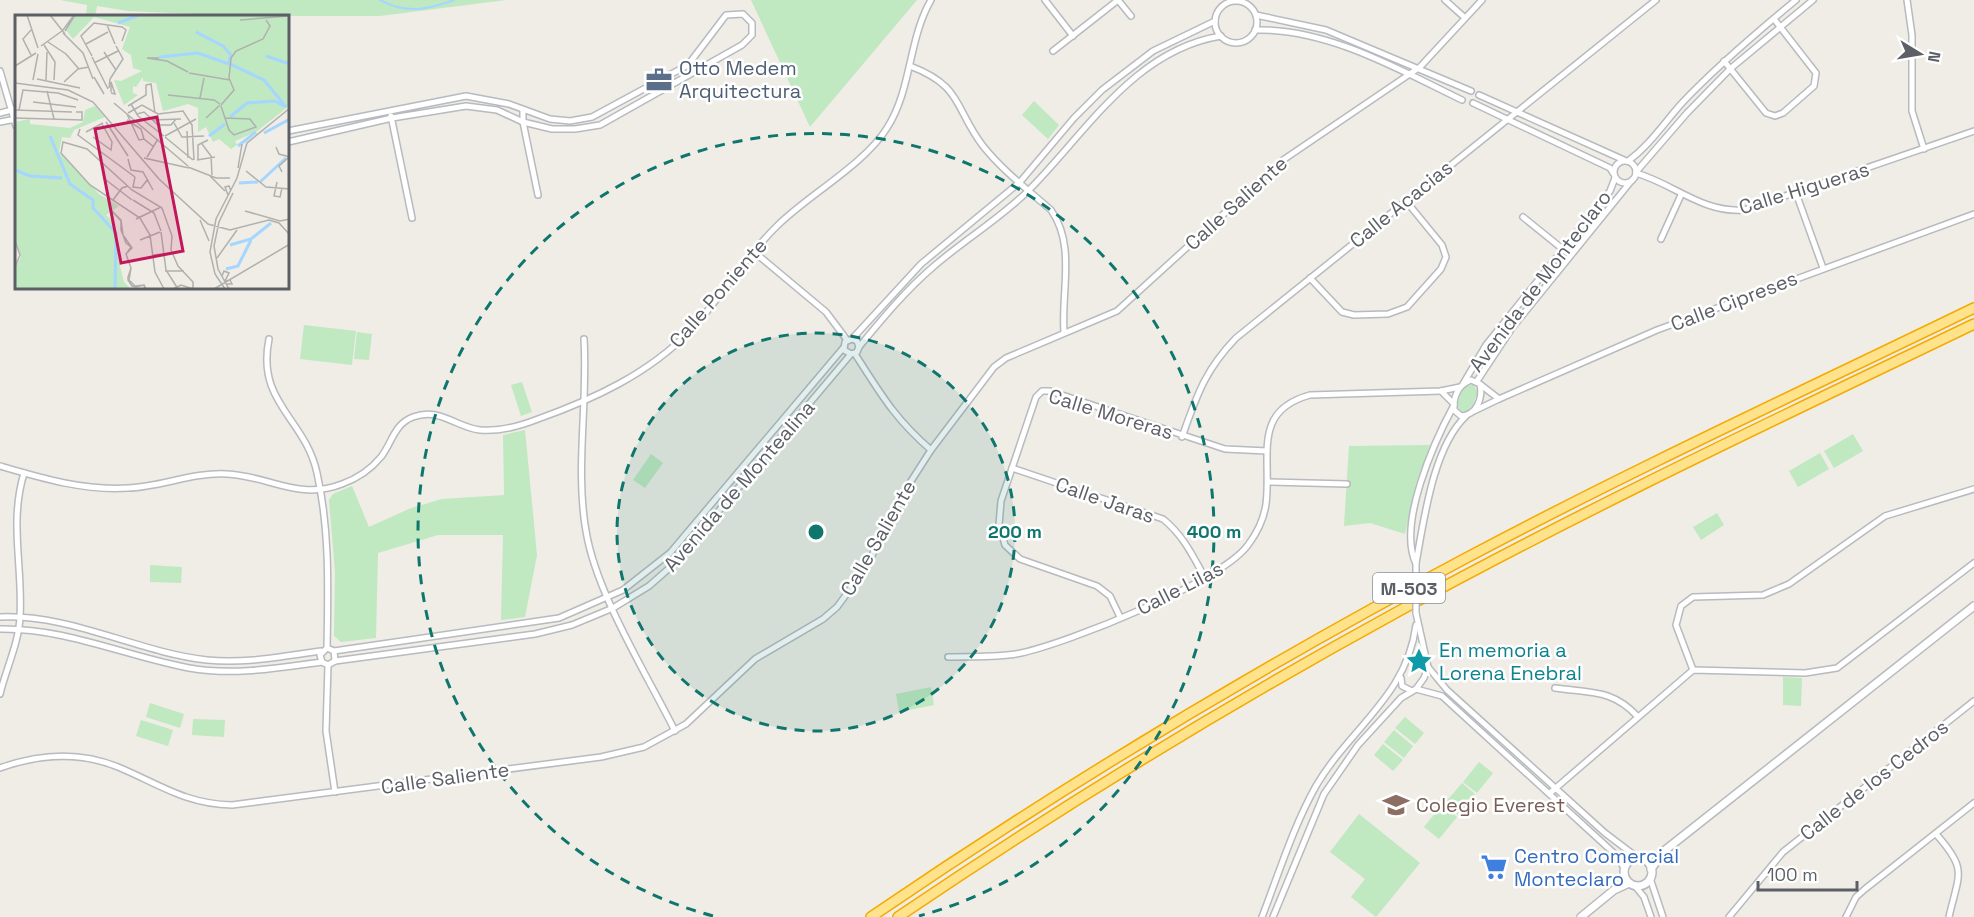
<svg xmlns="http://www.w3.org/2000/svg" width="1974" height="917" font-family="'Space Grotesk',sans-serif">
	<rect width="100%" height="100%" fill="#efede5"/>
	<g fill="#c0e8c1">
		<polygon points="60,0 506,0 380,16 242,16 128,11 97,6 95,16 86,16 87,5"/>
		<polygon points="751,0 917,0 810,127"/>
		<polygon points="1034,101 1059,125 1048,139 1022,115"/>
		<polygon points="304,325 356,331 352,365 300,359"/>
		<polygon points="357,332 372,334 369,360 354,359"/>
		<polygon points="522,382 532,412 521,416 511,385"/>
		<path d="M1473,385L1478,391L1473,405L1465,412L1460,411C1454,402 1460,394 1465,386Z"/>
		<polygon points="525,430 537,555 525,617 501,620 503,535 438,535 378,553 376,638 341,642 334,636 335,572 329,500 333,494 352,486 369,527 411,508 442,499 504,495 503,435"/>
		<polygon points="1853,434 1863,451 1834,468 1824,451"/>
		<polygon points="1430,445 1416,483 1405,534 1370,523 1344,526 1349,446"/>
		<polygon points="1820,453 1829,469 1798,487 1789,471"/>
		<polygon points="651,454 663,463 645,488 633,480"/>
		<polygon points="1717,513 1724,525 1701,540 1693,527"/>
		<polygon points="150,565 182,567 181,583 150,582"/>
		<polygon points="1783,677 1802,678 1801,706 1783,705"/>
		<polygon points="931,687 934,705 899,712 896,694"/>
		<polygon points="150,703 184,714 180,728 146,717"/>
		<polygon points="1405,717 1424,733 1415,744 1395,728"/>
		<polygon points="193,719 225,720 224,737 192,735"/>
		<polygon points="141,720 173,730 168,746 136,736"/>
		<polygon points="1394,730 1413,746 1404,758 1384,742"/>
		<polygon points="1383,744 1403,760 1393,771 1374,755"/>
		<polygon points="1479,762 1493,773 1477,793 1463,782"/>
		<polygon points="1462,783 1475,794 1458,815 1444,804"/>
		<polygon points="1442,805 1457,817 1439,839 1424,827"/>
		<polygon points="1359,814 1420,863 1376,917 1351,897 1365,879 1330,852"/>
	</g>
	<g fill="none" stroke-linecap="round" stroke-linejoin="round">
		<path stroke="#a5d6ff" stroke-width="2" d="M380,0C406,14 427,10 454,0"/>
		<g stroke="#b7babf" stroke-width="8">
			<g id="minor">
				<polyline points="1045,0 1073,36"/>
				<polyline points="1118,0 1131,16"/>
				<polyline points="1445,0 1464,17"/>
				<polyline points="1907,0 1912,35 1912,111 1924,149"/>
				<circle cx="1236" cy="22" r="21"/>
				<polyline points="1256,15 1326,30 1471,91"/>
				<path d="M1255,30C1327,28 1398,69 1462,100"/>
				<polyline points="1053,51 1118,0"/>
				<polyline points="1724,61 1766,113 1775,116 1783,113 1814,86 1816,73 1774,19"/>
				<path d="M910,66C963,86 954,108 983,146C1002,170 1028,190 1051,210C1076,245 1061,291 1064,332"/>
				<polyline points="0,71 16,126"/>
				<polyline points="1479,95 1624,160"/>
				<polyline points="1473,103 1610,168 1613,173"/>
				<polyline points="523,110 523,122 538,195"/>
				<polyline points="0,113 16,109"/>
				<polyline points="391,116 412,218"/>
				<polyline points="0,122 16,119"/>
				<polyline points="288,131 466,96 509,104 550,119 570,121 592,117 688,65 726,15 743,14 752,23 752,35 742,45 600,125 575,129 552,129 523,122 497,110 466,106 392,118 288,142"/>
				<circle cx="1625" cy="172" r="11"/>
				<path d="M1628,161C1650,145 1664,123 1682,103C1717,66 1756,33 1796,0"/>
				<polyline points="1636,172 1687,113 1730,69 1813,0"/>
				<path d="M1636,173C1674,184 1702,213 1744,210L1974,131"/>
				<polyline points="1796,193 1823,268"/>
				<polyline points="1523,217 1570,255"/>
				<polyline points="1661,239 1681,195"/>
				<polyline points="753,251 826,312 847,340"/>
				<polyline points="1310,278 1342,312 1354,315 1388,314 1407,307 1441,269 1446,257 1442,245 1406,201"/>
				<path d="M269,339C256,403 305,418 317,473C330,531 328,590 327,648"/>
				<path d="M584,339C588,403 575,469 586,531C596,593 646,673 675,731"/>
				<polyline points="852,339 857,341 859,347 857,352 851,354 844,350 845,342 852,339 921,264 1020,182 1074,118 1102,90 1153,51 1215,21"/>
				<path d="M859,347C882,319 906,290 933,267C964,240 1001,218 1029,190C1086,133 1134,50 1221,36"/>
				<path d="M855,354C881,394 894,418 931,450"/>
				<path d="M1471,380L1480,384C1483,398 1477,415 1461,416L1454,410C1453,397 1458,385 1471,380Z"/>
				<polyline points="1477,381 1512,328 1632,180"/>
				<polyline points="1463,384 1486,345 1610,191 1615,178"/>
				<polyline points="1441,391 1454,404"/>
				<polyline points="1499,399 1657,330 1974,214"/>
				<polyline points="1474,411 1499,399 1481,385"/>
				<path d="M1182,437C1197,395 1205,370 1236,338L1656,0"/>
				<path d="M0,466C41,478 84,491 128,488C161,487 193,472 227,474C270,476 298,501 342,484C356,479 371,469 381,457C392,443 394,424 413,417C440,407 455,427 480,430C500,432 520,426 538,419C594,399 648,374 690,331C721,298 744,258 777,226C808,195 864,165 887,128C912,89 908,40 931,0"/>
				<path d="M1012,468L1163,519C1183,535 1193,556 1205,578"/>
				<polyline points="1268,482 1347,484"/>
				<path d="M1416,563C1424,520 1433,447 1466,416"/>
				<path d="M1416,564C1397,524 1434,442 1454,405"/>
				<path d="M0,617C72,614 136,652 207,660C245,664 284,656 321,651"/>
				<polyline points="1120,617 1110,596 1097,586 1020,559 1005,545 999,525 1001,501 1036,397 1042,391 1050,391 1225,449 1267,451"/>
				<path d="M0,629C66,628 125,656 189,668C234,676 277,668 322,662"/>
				<polyline points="334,651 335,661 328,665 322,662 320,655 327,648 334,651 559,618 623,590 670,553 844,347"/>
				<path d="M948,657C971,656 998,658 1021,653C1068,643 1221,582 1248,545C1257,533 1264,518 1266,504C1272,457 1251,411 1310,395L1441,391L1460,387"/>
				<polyline points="335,661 535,634 572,625 613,608 649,586 674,564 851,354"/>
				<polyline points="328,665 326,731 335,792"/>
				<polyline points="1428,667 1447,690 1605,833 1638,858"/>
				<polyline points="1693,670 1676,625 1681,606 1693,597 1763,595 1789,584 1885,516 1974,489"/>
				<polyline points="1401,678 1402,686 1412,691"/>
				<path d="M1555,688C1590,693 1613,689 1638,717"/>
				<polyline points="1416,689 1442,696 1616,855 1624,868"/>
				<path d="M0,694C6,669 19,642 20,617C23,566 9,523 24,473"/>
				<path d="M0,768C39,754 79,751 118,767C159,784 185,804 232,805L601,757L644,747L686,724L755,659L823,619L837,607L865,569L906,489L931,450L994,367L1006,358L1117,311L1283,160L1420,67L1482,0"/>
				<polyline points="1550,793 1693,670 1805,673 1837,668 1974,563"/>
				<path d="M1936,834C1968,870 1959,873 1949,917"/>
				<polyline points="1650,878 1663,917"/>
				<polyline points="1635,886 1644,897 1651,917"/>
				<path d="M1262,917C1279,873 1293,827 1316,786C1350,728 1407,696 1416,625"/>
				<polyline points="1273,917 1324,794 1358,745 1401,698 1416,689 1424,678 1428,667 1416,613"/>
				<polyline points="1729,917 1783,852 1974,701"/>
				<polyline points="1846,917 1856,897 1865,889 1974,803"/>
			</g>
		</g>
		<g stroke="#b7babf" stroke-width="10">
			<g id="tertiary">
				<circle cx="1638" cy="872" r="14"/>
				<polyline points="1651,869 1664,851 1974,606"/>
				<polyline points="1581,917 1614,890 1629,883"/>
			</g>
		</g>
		<g stroke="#f4ab00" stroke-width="12">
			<g id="motorway">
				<path d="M871,917C1063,786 1262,666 1468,557C1634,469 1805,390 1974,308"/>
				<path d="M898,917C1060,807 1227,705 1399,611C1587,508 1781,417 1974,324"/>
			</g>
		</g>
		<use href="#minor" stroke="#fff" stroke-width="5"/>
		<use href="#tertiary" stroke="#fff" stroke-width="7"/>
		<use href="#motorway" stroke="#ffe38c" stroke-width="9"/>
		<g stroke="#b7babf" stroke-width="8" stroke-linecap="butt">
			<polyline id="minor-bridge" points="1416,564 1416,613"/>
		</g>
		<use href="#minor-bridge" stroke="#fff" stroke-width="5"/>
	</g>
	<circle cx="816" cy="532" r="199" fill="#0f766e" fill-opacity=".12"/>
	<g fill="none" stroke="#0f766e" stroke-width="3" stroke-dasharray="10 8">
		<circle cx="816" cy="532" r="199"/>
		<path d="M713 916A398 398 0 1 1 919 916"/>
	</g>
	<defs>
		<g id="office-bare" transform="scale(2.07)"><path d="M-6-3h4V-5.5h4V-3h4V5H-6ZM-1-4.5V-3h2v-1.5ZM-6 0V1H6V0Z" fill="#5c6f8a" stroke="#fff" stroke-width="2.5" paint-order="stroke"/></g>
		<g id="sight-bare" transform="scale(2.07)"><path d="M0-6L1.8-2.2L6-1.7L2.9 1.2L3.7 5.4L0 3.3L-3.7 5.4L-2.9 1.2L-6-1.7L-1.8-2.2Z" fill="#0f9aa8" stroke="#fff" stroke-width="2.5" paint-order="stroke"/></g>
		<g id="school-bare" transform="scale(2.07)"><path d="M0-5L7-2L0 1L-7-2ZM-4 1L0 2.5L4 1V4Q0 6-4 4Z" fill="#8d6e63" stroke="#fff" stroke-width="2.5" paint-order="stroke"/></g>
		<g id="supermarket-bare" transform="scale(2.07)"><path d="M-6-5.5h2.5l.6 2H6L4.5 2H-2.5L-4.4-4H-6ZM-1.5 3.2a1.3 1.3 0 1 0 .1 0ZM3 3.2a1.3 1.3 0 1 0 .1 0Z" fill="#3f7fe0" stroke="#fff" stroke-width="2.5" paint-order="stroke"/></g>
	</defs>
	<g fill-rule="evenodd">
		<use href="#office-bare" x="659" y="80"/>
		<use href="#sight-bare" x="1419" y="661"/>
		<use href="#school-bare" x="1396" y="805"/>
		<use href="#supermarket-bare" x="1494" y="867"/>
	</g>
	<g text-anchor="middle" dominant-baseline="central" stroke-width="5" stroke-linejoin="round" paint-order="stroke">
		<rect fill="#fff" stroke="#8d9094" stroke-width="1.5" x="1373" y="573" width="72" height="30" rx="4.5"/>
		<g font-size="18" font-weight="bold" fill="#5c6066">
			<text x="1409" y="588">M-503</text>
		</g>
		<g font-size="20" fill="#4e5e75" stroke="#fff" text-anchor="start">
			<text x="679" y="68">Otto Medem<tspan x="679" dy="23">Arquitectura</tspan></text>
		</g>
		<g font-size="20" fill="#5c6066" stroke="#fff">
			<text transform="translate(1804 188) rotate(-17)">Calle Higueras</text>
			<text transform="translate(1236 203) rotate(-42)">Calle Saliente</text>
			<text transform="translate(1401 204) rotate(-39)">Calle Acacias</text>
			<text transform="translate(1540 281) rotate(-53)">Avenida de Monteclaro</text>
			<text transform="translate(718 293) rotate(-49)">Calle Poniente</text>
			<text transform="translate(1734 301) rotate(-21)">Calle Cipreses</text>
			<text transform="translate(1111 414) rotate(17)">Calle Moreras</text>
			<text transform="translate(739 486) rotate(-49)">Avenida de Montealina</text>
			<text transform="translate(1105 500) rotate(19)">Calle Jaras</text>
			<text transform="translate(878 538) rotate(-60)">Calle Saliente</text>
			<text transform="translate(1180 588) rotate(-27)">Calle Lilas</text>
			<text transform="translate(445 778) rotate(-8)">Calle Saliente</text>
			<text transform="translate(1874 780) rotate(-38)">Calle de los Cedros</text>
		</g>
		<g font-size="20" fill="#0d838f" stroke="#fff" text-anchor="start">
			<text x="1439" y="650">En memoria a<tspan x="1439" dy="23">Lorena Enebral</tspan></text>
		</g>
		<g font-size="20" fill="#785e54" stroke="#fff" text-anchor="start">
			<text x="1416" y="805">Colegio Everest</text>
		</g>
		<g font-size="20" fill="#366cbe" stroke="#fff" text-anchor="start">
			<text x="1514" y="856">Centro Comercial<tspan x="1514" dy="23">Monteclaro</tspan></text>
		</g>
	</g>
	<g transform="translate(15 15)">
		<rect width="274" height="274" fill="#efede5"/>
		<path d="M61,0H274V91L241,117L220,126L222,130L216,134L204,124L198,127L191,112L183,117V93L173,89L148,96L141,68L128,66V62L121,72L118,71V78L123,80L109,90L99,65L106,66L127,56L118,53L116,40L107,34L115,12L79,2L58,24L51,15ZM80,91L90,102L59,115L55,123L47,122L44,137L84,179L104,191L91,200L98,206L105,251L109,267L116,274H0V254L6,242L0,225V107L15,104V109L55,113L68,107L70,95Z" fill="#c0e8c1"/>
		<path fill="none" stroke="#a5d6ff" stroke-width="3" d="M103,8L124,0M181,17L208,31L216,40L213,49M251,41L275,49M144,42L183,38L214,49M215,49L249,65L271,92M215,102L232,88L260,86L269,91M249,118L275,104M35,121L55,169L78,185V193L101,218L100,274M194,121L210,109M223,131L241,117M0,155L15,161L47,163M245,167L271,143M224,168L243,167M215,230L236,224L256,208M211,254L223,251L236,225"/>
		<path fill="none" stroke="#b0b1ae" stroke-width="1.5" d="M12,0L23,33M35,0L50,19M225,5L273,1M92,10L100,29M48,15L59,0M50,16L60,0M48,18L68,38L78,64M33,27L51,39L64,54M71,29L93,17M29,30L40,47L39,65M26,31L47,16M89,37L101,55M16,40L8,24L16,15M77,41L66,21L79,8L107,12L111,15L107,26M77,42L93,74M144,43H132L152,46L173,57M79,48L103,36M0,51L21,38M174,58L215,65M79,62L89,79M22,64L65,73M18,65L23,39M31,65L32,37M49,67L63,54L74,52M0,68L53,75L78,87L144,164L193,209L215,215L254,205L264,208L275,220M94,73L95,64L108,44L101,31M7,75L43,78L63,85M32,76L39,104M96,78L100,79L96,67V77M153,80L199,85L205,89M185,83L189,63M18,87L61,92M99,88L173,151M116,89L123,101L149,121M206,90L219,75L214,63L216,43L221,36L248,24L255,11L251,5M113,91L131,80V70L136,69L140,98M206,91L214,115L219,120L241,112L235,104L210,103M0,95L57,97M4,95L8,75M113,98L127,90L143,99L168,96L177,110L179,145M112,99L124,125L129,124M122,99L129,97L143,110H156L161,104M0,103L67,105V97H61M191,103L205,90M112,105L126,114L129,124L139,132M137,105L166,104M91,107L113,141M159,108L167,122L189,121M65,114L63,120L120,162M172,116L173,143M71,117L88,108M150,121L181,104M78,122L96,135L97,127L87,109M150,122L178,145M187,129L196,141L197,160M261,132L264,139L275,142M132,142L143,124M129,143L174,153M113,144L116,155L128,157L138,175M182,145L200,142M183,145V130L193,125M173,152L201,163H215M223,153L227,129M231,156L251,172L275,174M267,157L264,151L274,142M194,160L210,176M120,162L118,172L126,173L133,164M91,165L117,185M262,167L259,181L265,182L267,173M213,180L210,172L214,171L216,176M98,185L107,173L113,171M118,185L139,198L146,216M230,196L265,206L275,204M121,204L146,192M185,205L194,226M146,217L151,255L163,274M125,225L145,217M0,226L5,240L0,252M137,240L158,238M202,243L222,215M150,256H169M207,261L209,256L214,258L210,266L215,265L217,269H211M130,274L129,270L121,272L117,271L113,265V262L116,253L111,239L116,232L111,228L108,220L106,215V206L97,196L106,205L108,220L117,233L111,239L116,253L114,265L120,271L129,270L131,274M149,274L140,257L135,220L125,203L75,170L46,138L48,127L72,134L117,175L147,193L157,221L156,235L163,251L178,267V274M158,274L166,270L178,274M199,274L275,229M210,274L200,259L195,237L201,204L222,163L232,128L275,93M214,274L203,254L199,231L204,207L218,178"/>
		<path fill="#c2185b" fill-opacity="0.15" stroke="#c2185b" stroke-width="3" d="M142,102L168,236L106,248L80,114Z"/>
		<rect width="274" height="274" fill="none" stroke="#5c6066" stroke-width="3"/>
	</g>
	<circle cx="816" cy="532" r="9" fill="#0f766e" stroke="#fff" stroke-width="3"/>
	<g font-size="18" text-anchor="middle" font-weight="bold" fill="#0f766e" stroke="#fff" stroke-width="5" stroke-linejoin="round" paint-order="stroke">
		<text x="1015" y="538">200 m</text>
		<text x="1214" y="538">400 m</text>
	</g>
	<g transform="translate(1920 54) rotate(101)" stroke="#ffffff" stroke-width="4.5" paint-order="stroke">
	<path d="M0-4.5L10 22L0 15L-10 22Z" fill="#5c6066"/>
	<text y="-9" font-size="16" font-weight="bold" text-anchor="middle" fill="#5c6066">N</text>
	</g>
	<path d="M1758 881v9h99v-9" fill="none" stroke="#5c6066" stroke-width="3"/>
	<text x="1767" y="881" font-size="18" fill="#5c6066" stroke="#ffffff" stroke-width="4.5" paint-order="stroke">100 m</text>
</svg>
